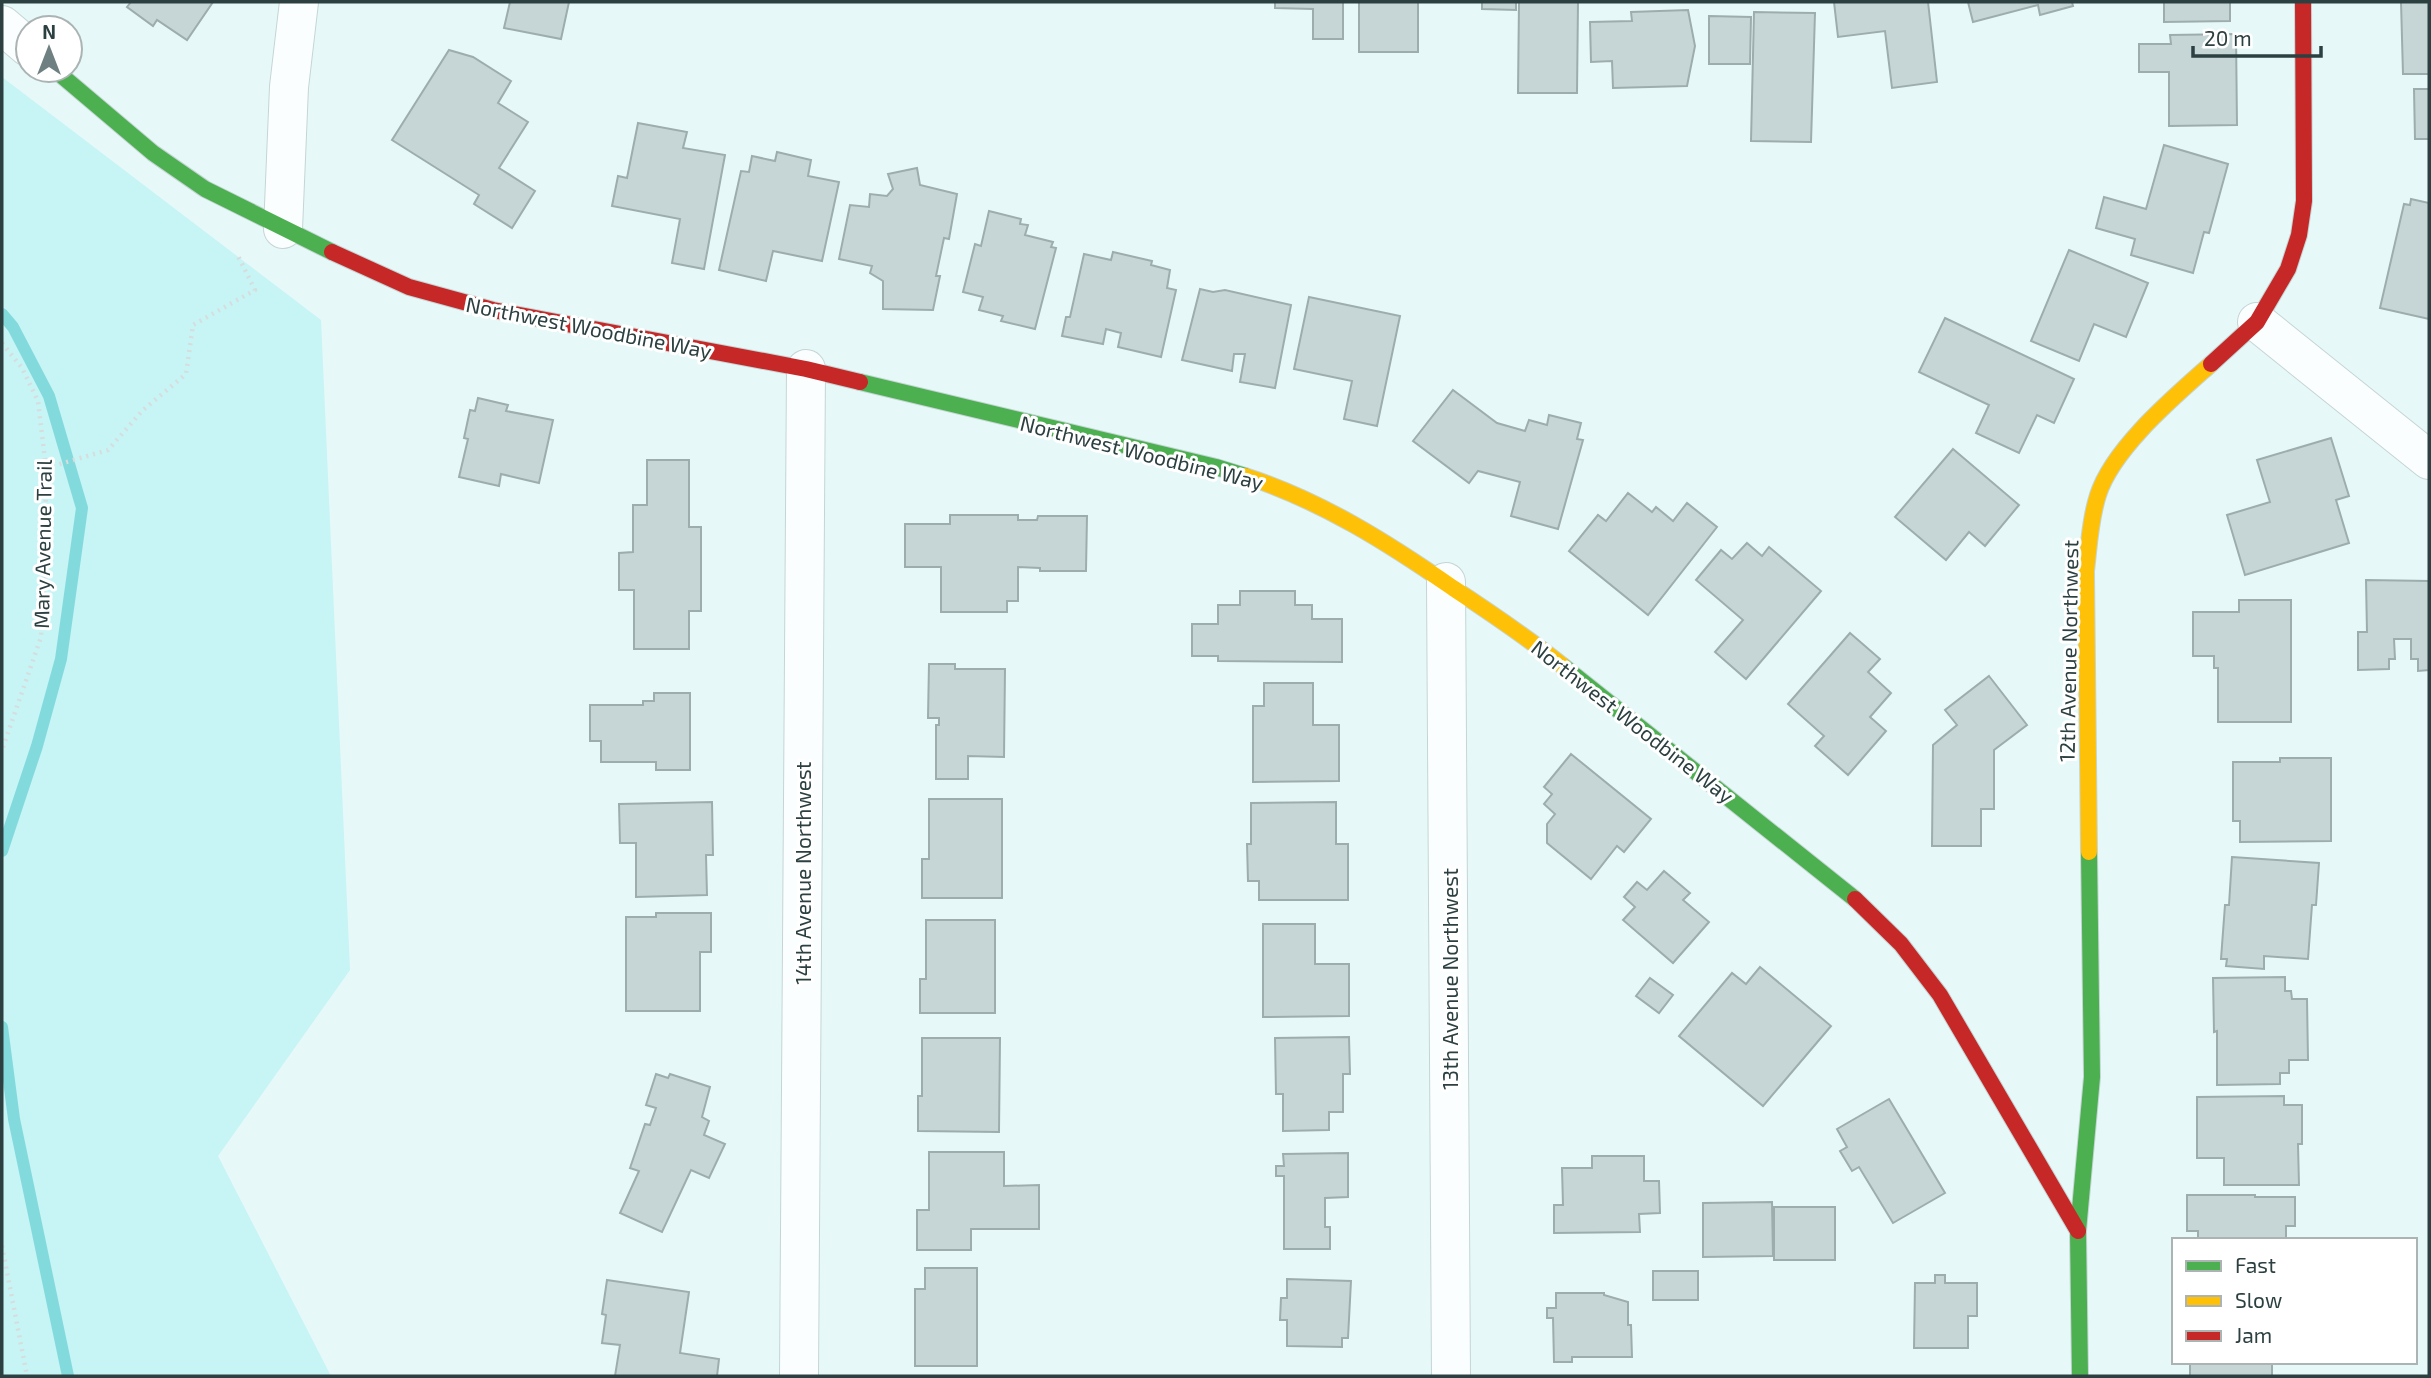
<svg xmlns="http://www.w3.org/2000/svg" width="2431" height="1378" font-family="'Exo 2',sans-serif">
	<rect width="100%" height="100%" fill="#e7f8f8"/>
	<polygon fill="#c7f4f5" points="2,77 321,320 350,970 218,1156 331,1376 2,1376"/>
	<g fill="none" stroke-linecap="round" stroke-linejoin="round">
		<g stroke="#83dadd" stroke-width="12">
			<polyline points="2,314 13,327 49,396 82,508 61,659 37,746 2,851"/>
			<polyline points="2,1027 14,1119 68,1376"/>
		</g>
	</g>
	<g fill="#c6d6d6" stroke="#9dadad" stroke-width="2">
		<polygon points="131,2 213,2 187,40 157,20 153,26 127,7"/>
		<polygon points="510,2 569,2 561,39 504,28"/>
		<polygon points="1275,2 1343,2 1343,39 1313,39 1313,9 1275,8"/>
		<rect x="1359" y="2" width="59" height="50"/>
		<polygon points="1482,2 1516,2 1516,10 1482,9"/>
		<polygon points="1519,2 1578,2 1577,93 1518,93"/>
		<polygon points="1834,2 1928,2 1937,82 1892,88 1885,31 1838,37"/>
		<polygon points="1968,2 2072,2 2073,6 2040,15 2038,5 1973,22"/>
		<polygon points="2164,2 2230,2 2230,21 2164,22"/>
		<polygon points="2401,2 2429,2 2429,74 2403,74"/>
		<polygon points="1688,10 1695,46 1687,86 1613,88 1612,61 1591,62 1590,22 1632,21 1631,12"/>
		<polygon points="1754,12 1815,13 1811,142 1751,141"/>
		<polygon points="1709,16 1751,17 1750,64 1709,64"/>
		<polygon points="2236,34 2237,125 2169,126 2169,72 2139,72 2139,44 2171,44 2170,35"/>
		<polygon points="449,50 473,57 511,81 498,103 528,122 499,168 535,191 512,228 474,204 479,195 392,140"/>
		<polygon points="2414,89 2429,89 2429,139 2415,139"/>
		<polygon points="638,123 687,132 683,148 725,155 704,269 672,263 680,219 612,206 618,176 627,178"/>
		<polygon points="2164,145 2228,164 2209,233 2204,232 2193,273 2131,255 2135,239 2096,228 2104,197 2146,209"/>
		<polygon points="777,152 811,160 808,176 839,182 822,261 773,251 766,281 719,270 741,171 749,172 752,156 775,161"/>
		<polygon points="917,168 920,185 957,194 949,239 944,238 936,276 940,276 933,310 883,309 883,281 870,273 872,266 839,259 850,205 869,207 870,194 887,196 893,189 888,174"/>
		<polygon points="2411,199 2429,203 2429,319 2380,308 2404,204 2410,205"/>
		<polygon points="989,211 1021,219 1020,224 1028,225 1025,235 1053,242 1051,247 1056,248 1035,329 1001,321 1003,316 979,310 983,297 963,292 975,244 981,246"/>
		<polygon points="2069,250 2148,283 2126,337 2094,324 2079,361 2031,341"/>
		<polygon points="1113,252 1152,261 1151,265 1170,270 1167,288 1176,290 1161,357 1118,347 1121,333 1106,329 1103,344 1062,336 1066,317 1070,317 1084,254 1111,260"/>
		<polygon points="1200,289 1213,292 1225,290 1291,305 1275,388 1240,382 1245,354 1234,354 1232,371 1182,360"/>
		<polygon points="1309,297 1400,316 1377,426 1344,419 1352,381 1294,369"/>
		<polygon points="1945,318 2074,379 2054,423 2037,415 2019,453 1976,433 1989,405 1919,372"/>
		<polygon points="1453,390 1497,423 1525,431 1529,420 1547,425 1549,415 1581,423 1577,439 1583,440 1558,529 1511,516 1520,482 1478,471 1469,483 1413,441"/>
		<polygon points="478,398 508,405 506,411 553,420 539,483 501,474 499,486 459,477 468,439 464,438 470,410 475,411"/>
		<polygon points="2331,438 2349,496 2336,500 2349,543 2245,575 2227,515 2270,502 2257,460"/>
		<polygon points="1953,449 2019,505 1985,546 1969,532 1946,560 1895,517"/>
		<polygon points="647,460 689,460 689,527 701,527 701,611 689,611 689,649 634,649 634,590 619,590 619,553 633,552 633,505 647,505"/>
		<polygon points="1628,493 1652,512 1656,507 1673,521 1687,503 1717,527 1648,615 1569,551 1598,515 1606,521"/>
		<polygon points="950,515 1018,515 1018,520 1037,520 1038,516 1087,516 1086,571 1040,571 1040,568 1018,567 1018,601 1007,601 1007,612 941,612 941,567 905,567 905,524 950,524"/>
		<polygon points="1747,543 1762,556 1769,547 1821,591 1746,679 1715,652 1743,620 1696,580 1721,550 1732,559"/>
		<polygon points="2366,580 2429,581 2429,670 2418,671 2418,659 2411,659 2411,639 2394,639 2395,659 2389,659 2389,669 2358,670 2358,632 2367,632"/>
		<polygon points="1240,591 1295,591 1295,605 1312,605 1312,619 1342,619 1342,662 1218,661 1218,656 1192,656 1192,624 1218,624 1218,605 1240,605"/>
		<polygon points="2239,600 2291,600 2291,722 2218,722 2218,668 2214,668 2214,656 2193,656 2193,612 2239,612"/>
		<polygon points="1850,633 1880,659 1868,672 1891,693 1870,717 1886,731 1848,775 1815,746 1824,736 1788,704"/>
		<polygon points="929,664 955,664 955,669 1005,669 1004,757 968,756 968,779 936,779 936,725 939,725 939,718 928,718"/>
		<polygon points="1989,676 2027,725 1994,750 1994,809 1981,809 1981,846 1932,846 1933,745 1957,725 1945,710"/>
		<polygon points="1264,683 1313,683 1313,725 1339,725 1339,781 1253,782 1253,706 1264,706"/>
		<polygon points="654,693 690,693 690,770 656,770 656,762 601,762 601,741 590,741 590,705 643,705 643,701 654,701"/>
		<polygon points="1571,754 1651,819 1624,852 1617,846 1591,879 1547,843 1547,824 1555,814 1544,804 1552,794 1544,787"/>
		<polygon points="2280,758 2331,758 2331,841 2240,842 2240,821 2233,821 2233,762 2280,762"/>
		<polygon points="929,799 1002,799 1002,898 922,898 922,859 929,859"/>
		<polygon points="712,802 713,855 706,855 707,895 636,897 636,843 620,843 619,804"/>
		<polygon points="1336,802 1336,844 1348,844 1348,900 1259,900 1259,881 1248,881 1247,844 1251,844 1251,803"/>
		<polygon points="2232,857 2319,863 2316,905 2312,905 2308,959 2264,956 2264,969 2226,966 2227,959 2221,959 2225,905 2229,905"/>
		<polygon points="1664,871 1690,893 1683,900 1709,922 1673,963 1623,920 1635,907 1624,897 1637,882 1647,890"/>
		<polygon points="656,913 711,913 711,952 700,952 700,1011 626,1011 626,917 656,917"/>
		<polygon points="926,920 995,920 995,1013 920,1013 920,979 926,979"/>
		<polygon points="1263,924 1315,924 1315,964 1349,964 1349,1016 1263,1017"/>
		<polygon points="1760,967 1831,1026 1763,1106 1679,1036 1732,973 1746,984"/>
		<polygon points="2285,977 2285,991 2291,991 2292,999 2307,999 2308,1060 2289,1060 2289,1073 2280,1073 2280,1084 2217,1085 2217,1031 2214,1032 2213,978"/>
		<polygon points="1650,978 1673,995 1659,1013 1636,996"/>
		<polygon points="1349,1037 1350,1074 1343,1074 1343,1112 1329,1112 1329,1130 1283,1131 1283,1094 1276,1094 1275,1038"/>
		<polygon points="922,1038 1000,1038 999,1132 918,1131 918,1096 922,1096"/>
		<polygon points="656,1074 668,1078 670,1074 710,1087 702,1117 709,1121 704,1135 725,1144 709,1178 691,1170 662,1232 620,1213 639,1171 630,1168 645,1124 650,1125 656,1108 646,1105"/>
		<polygon points="2284,1096 2284,1105 2302,1105 2302,1144 2298,1144 2299,1185 2224,1185 2224,1158 2197,1158 2197,1097"/>
		<polygon points="1889,1099 1945,1193 1893,1223 1859,1167 1852,1171 1840,1151 1847,1147 1837,1129"/>
		<polygon points="929,1152 1004,1152 1004,1186 1039,1185 1039,1229 971,1229 971,1250 917,1250 917,1210 929,1210"/>
		<polygon points="1348,1153 1348,1197 1325,1198 1325,1227 1330,1227 1330,1249 1284,1249 1284,1176 1276,1176 1276,1166 1284,1166 1283,1154"/>
		<polygon points="1592,1156 1644,1156 1644,1181 1659,1181 1660,1213 1639,1214 1640,1232 1554,1233 1554,1205 1563,1205 1562,1168 1592,1168"/>
		<polygon points="2187,1195 2255,1195 2255,1197 2295,1197 2295,1226 2286,1226 2286,1240 2198,1240 2198,1231 2187,1231"/>
		<polygon points="1772,1202 1773,1256 1703,1257 1703,1203"/>
		<rect x="1774" y="1207" width="61" height="53"/>
		<polygon points="925,1268 977,1268 977,1366 915,1366 915,1289 925,1289"/>
		<rect x="1653" y="1271" width="45" height="29"/>
		<polygon points="1935,1275 1945,1275 1945,1283 1977,1283 1977,1316 1968,1316 1968,1348 1914,1348 1915,1283 1935,1283"/>
		<polygon points="1287,1279 1351,1281 1348,1338 1342,1338 1342,1347 1287,1346 1287,1320 1280,1320 1281,1298 1287,1298"/>
		<polygon points="607,1280 689,1292 680,1353 719,1359 717,1376 615,1376 620,1345 602,1343 606,1315 602,1314"/>
		<polygon points="1556,1293 1604,1293 1604,1295 1628,1302 1628,1325 1631,1325 1632,1357 1572,1357 1572,1362 1554,1362 1553,1318 1547,1318 1547,1308 1556,1308"/>
		<rect x="2190" y="1362" width="82" height="14"/>
	</g>
	<g fill="none" stroke-linecap="round" stroke-linejoin="round">
		<g stroke="#c5d5d5" stroke-width="40">
			<g id="street">
				<polyline points="2,25 28,47"/>
				<polyline points="283,229 289,87 299,2"/>
				<polyline points="2257,322 2429,460"/>
				<polyline points="1446,582 1451,1376"/>
				<polyline points="799,1376 806,369"/>
			</g>
		</g>
		<g stroke="#c5d5d5" stroke-width="18">
			<g id="fast">
				<polyline points="55,70 153,153 205,189 332,252"/>
				<polyline points="860,382 1216,467 1245,476"/>
				<polyline points="1563,666 1855,899"/>
				<polyline points="2080,1376 2078,1231 2092,1077 2089,852"/>
			</g>
		</g>
		<g stroke="#c5d5d5" stroke-width="18">
			<g id="slow">
				<path d="M1245,476C1322,501 1388,543 1453,588C1491,613 1528,638 1563,666"/>
				<path d="M2089,852L2086,571C2089,546 2090,520 2098,495C2113,448 2174,397 2211,364"/>
			</g>
		</g>
		<g stroke="#c5d5d5" stroke-width="18">
			<g id="jam">
				<polyline points="332,252 409,287 493,310 806,369 860,382"/>
				<polyline points="2211,364 2257,322 2288,269 2299,235 2304,201 2303,2"/>
				<polyline points="1855,899 1901,944 1940,995 2078,1231"/>
			</g>
		</g>
		<g stroke="#d7dddd" stroke-width="4.5" stroke-dasharray="2 5" stroke-linecap="butt">
			<polyline points="2,343 22,368 38,401 46,468 45,563 41,637 2,750"/>
			<polyline points="46,468 108,450 143,410 186,374 193,325 255,290 237,254"/>
			<polyline points="2,1246 27,1376"/>
		</g>
		<use href="#street" stroke="#fbfefe" stroke-width="38"/>
		<use href="#fast" stroke="#4caf50" stroke-width="16"/>
		<use href="#slow" stroke="#ffc107" stroke-width="16"/>
		<use href="#jam" stroke="#c62828" stroke-width="16"/>
	</g>
	<g text-anchor="middle" dominant-baseline="central" stroke-width="6" stroke-linejoin="round" paint-order="stroke">
		<g font-size="21" fill="#2d4041" stroke="#fff">
			<text transform="translate(589 327) rotate(11)">Northwest Woodbine Way</text>
			<text transform="translate(1142 452) rotate(14)">Northwest Woodbine Way</text>
			<text transform="translate(42 544) rotate(-89)">Mary Avenue Trail</text>
			<text transform="translate(2068 651) rotate(-89)">12th Avenue Northwest</text>
			<text transform="translate(1633 721) rotate(38)">Northwest Woodbine Way</text>
			<text transform="translate(802 873) rotate(-90)">14th Avenue Northwest</text>
			<text transform="translate(1449 979) rotate(-90)">13th Avenue Northwest</text>
		</g>
	</g>
	<rect width="2431" height="1378" fill="none" stroke="#2d4041" stroke-width="7"/>
	<rect x="2172" y="1238" width="245" height="126" fill="#ffffff" stroke="#abb3b3" stroke-width="2"/>
	<rect x="2186" y="1261" width="35" height="10" fill="#4caf50" stroke="#abb3b3" stroke-width="2"/>
	<text x="2235" y="1273" font-size="21" fill="#2d4041">Fast</text>
	<rect x="2186" y="1296" width="35" height="10" fill="#ffc107" stroke="#abb3b3" stroke-width="2"/>
	<text x="2235" y="1308" font-size="21" fill="#2d4041">Slow</text>
	<rect x="2186" y="1331" width="35" height="10" fill="#c62828" stroke="#abb3b3" stroke-width="2"/>
	<text x="2235" y="1343" font-size="21" fill="#2d4041">Jam</text>
	<g transform="translate(49 49)"><circle r="33" fill="#ffffff" stroke="#abb3b3" stroke-width="2"/>
	<path d="M0-5L12 26L0 18L-12 26Z" fill="#6e8081"/>
	<text y="-10" font-size="19" font-weight="bold" text-anchor="middle" fill="#2d4041">N</text>
	</g>
	<path d="M2193 46v10h128v-10" fill="none" stroke="#2d4041" stroke-width="3.5"/>
	<text x="2204" y="46" font-size="21" fill="#2d4041" stroke="#ffffff" stroke-width="5" paint-order="stroke">20 m</text>
</svg>
